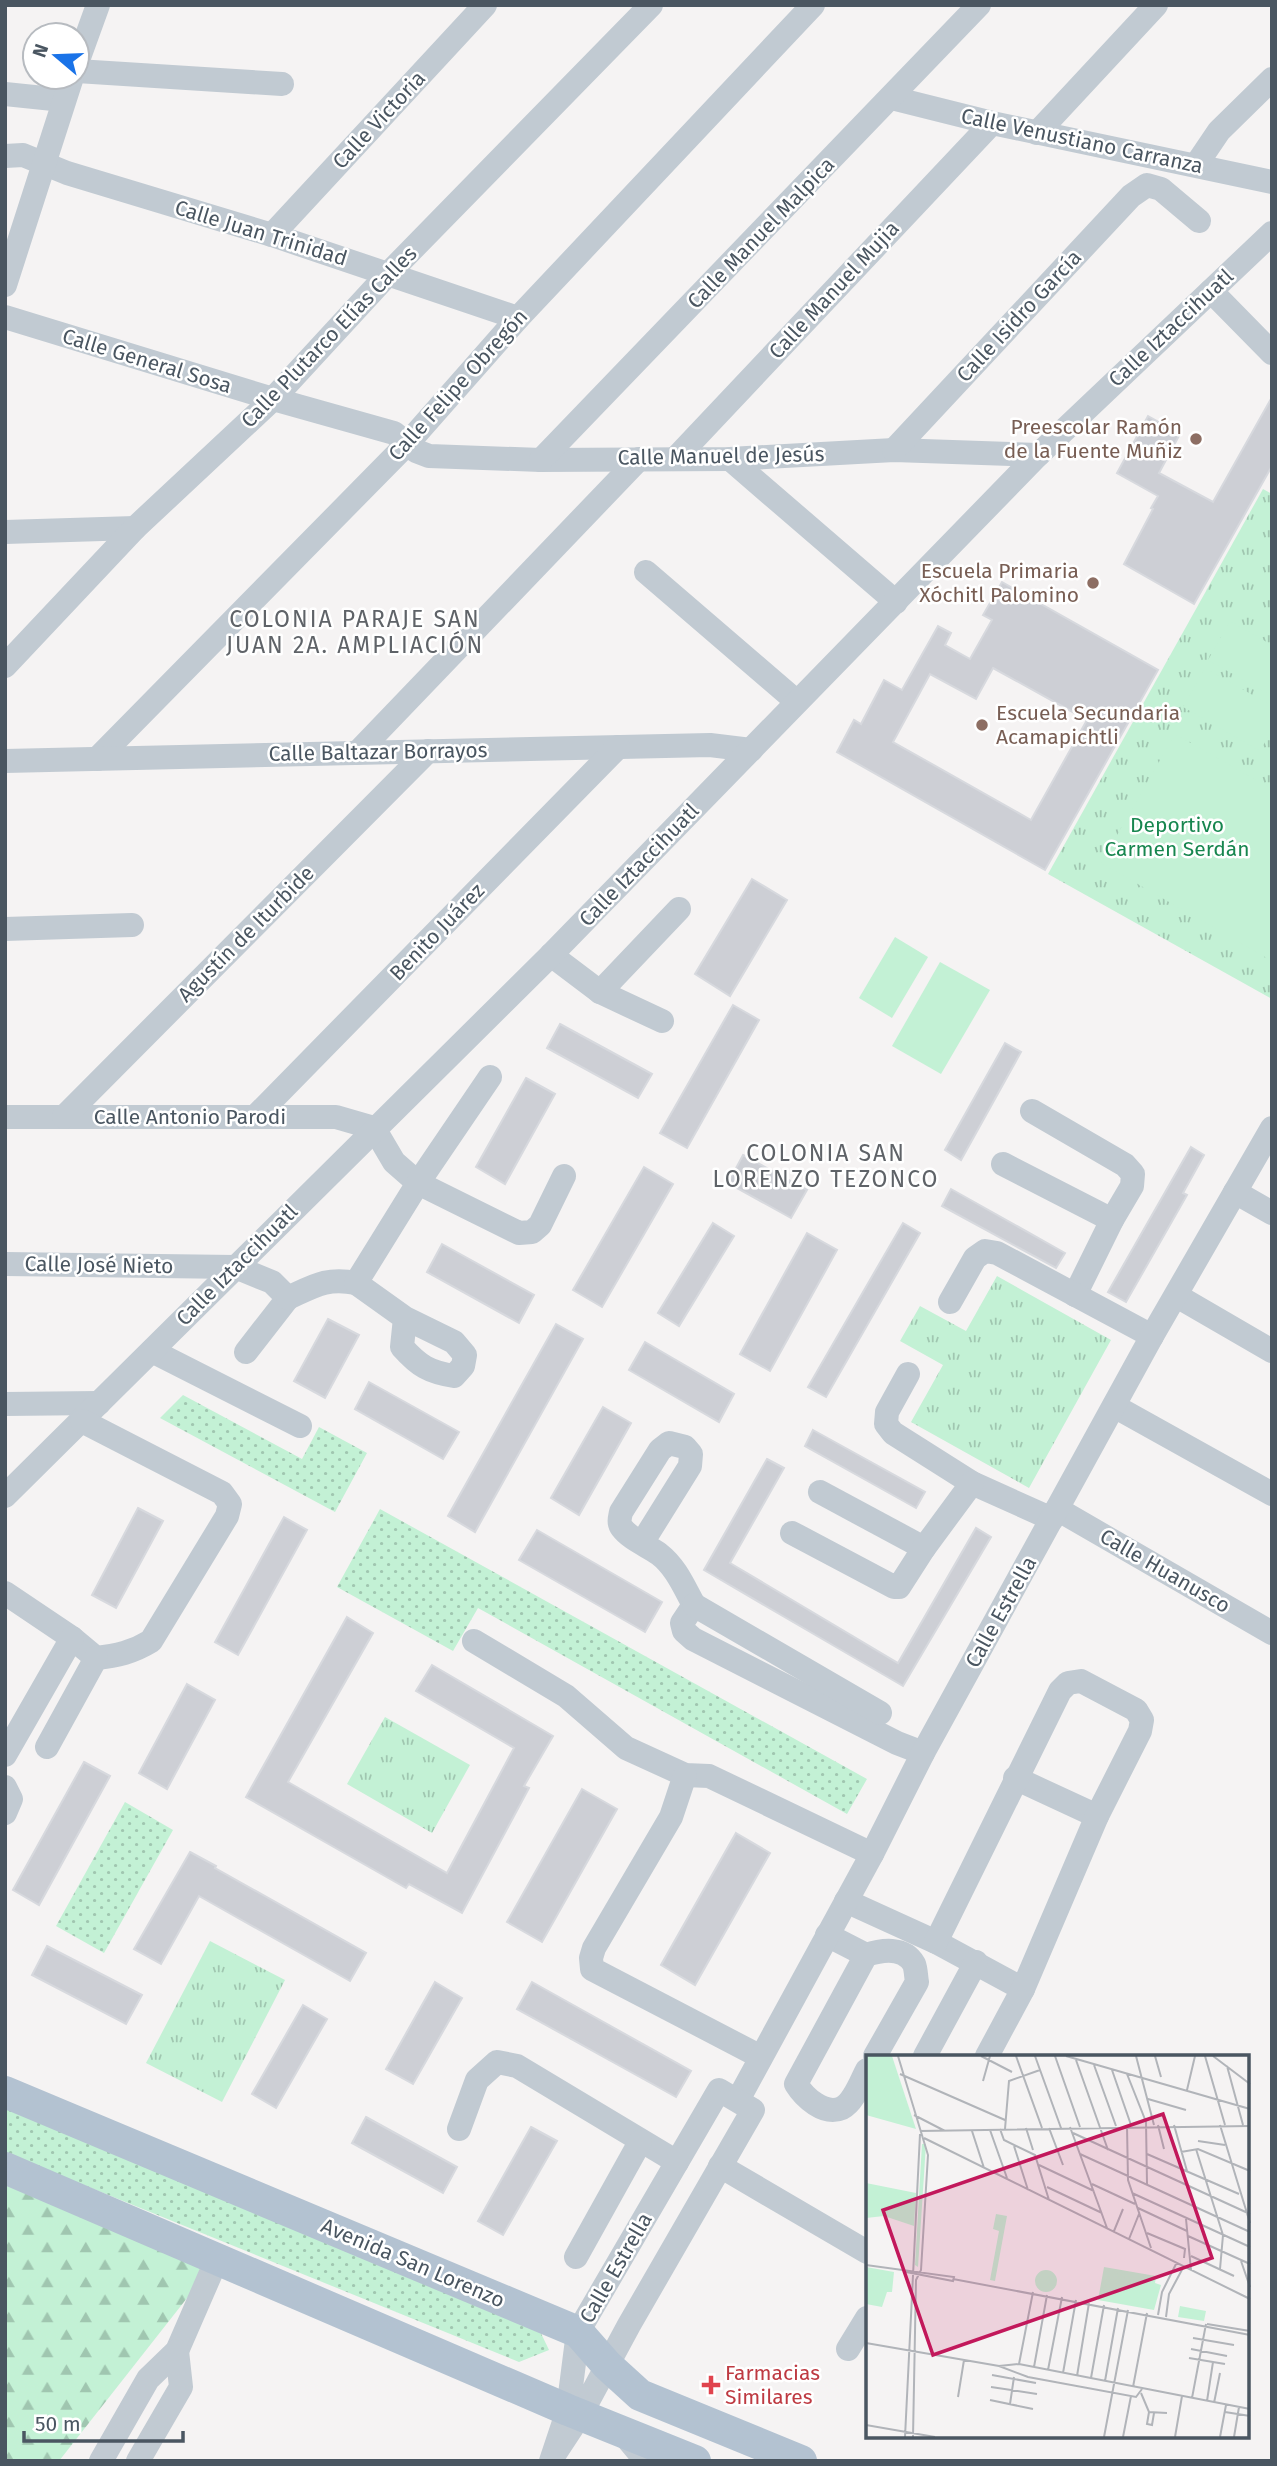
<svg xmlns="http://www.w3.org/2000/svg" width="1277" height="2466" font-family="'Fira Sans',sans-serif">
	<defs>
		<pattern id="grass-dots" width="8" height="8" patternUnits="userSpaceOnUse" patternTransform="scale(1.75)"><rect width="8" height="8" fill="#c3f1d5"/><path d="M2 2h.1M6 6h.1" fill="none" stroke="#a0c6b0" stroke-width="1.8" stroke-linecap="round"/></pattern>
		<pattern id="forest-firs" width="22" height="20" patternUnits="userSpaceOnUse" patternTransform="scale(1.75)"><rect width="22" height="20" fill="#c3f1d5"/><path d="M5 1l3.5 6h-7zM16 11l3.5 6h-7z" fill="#a0c6b0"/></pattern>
		<pattern id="park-tufts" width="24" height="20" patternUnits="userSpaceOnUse" patternTransform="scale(1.75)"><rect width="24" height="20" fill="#c3f1d5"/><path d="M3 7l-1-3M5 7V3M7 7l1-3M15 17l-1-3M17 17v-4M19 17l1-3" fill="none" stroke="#a0c6b0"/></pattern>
	</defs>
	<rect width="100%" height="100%" fill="#f5f3f3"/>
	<g fill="url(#grass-dots)">
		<polygon points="183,1395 302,1459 319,1427 367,1453 335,1512 160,1418"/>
		<polygon points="380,1509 867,1779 847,1814 478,1608 453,1651 337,1587"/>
		<polygon points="125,1802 173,1830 104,1953 56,1926"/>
		<polygon points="5,2099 537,2325 549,2350 519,2362 5,2153"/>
	</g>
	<polygon fill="url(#forest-firs)" points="5,2183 213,2265 59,2461 5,2461"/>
	<g fill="url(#park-tufts)">
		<polygon points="1263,489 1272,494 1272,999 1048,874"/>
		<polygon points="997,1276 1111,1340 1029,1488 911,1422 943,1365 900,1341 920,1306 966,1331"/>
		<polygon points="385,1717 470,1765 432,1833 347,1784"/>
		<polygon points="210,1941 285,1980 222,2102 146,2063"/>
	</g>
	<g fill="#c3f1d5">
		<polygon points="1230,621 1272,645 1272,696 1208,660"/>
		<polygon points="1205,668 1272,706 1272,730 1260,751 1183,707"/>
		<polygon points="1175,734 1272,789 1272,961 1101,863"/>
		<polygon points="895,937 928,957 892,1018 859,998"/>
		<polygon points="940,962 990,990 941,1074 892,1046"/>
	</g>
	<g fill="#cdcfd5" stroke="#d7d9de" stroke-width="2" fill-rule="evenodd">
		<polygon points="1272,397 1272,466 1194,604 1124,564 1153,509 1151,508 1158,496 1117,473 1148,416 1180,434 1159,473 1213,502"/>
		<path d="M1002,582L1158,670L1045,870L837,752L854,720L861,724L884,680L902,690L938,626L951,633L945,645L970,659L992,620L983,615ZM993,668L1087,720L1031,820L893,742L930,674L976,699Z"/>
		<polygon points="752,879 787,900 730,996 695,974"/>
		<polygon points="733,1005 759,1020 687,1148 660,1133"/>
		<polygon points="560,1024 652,1074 638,1098 547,1048"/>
		<polygon points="1005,1043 1021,1052 961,1160 945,1150"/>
		<polygon points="526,1078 555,1094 505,1184 476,1167"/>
		<polygon points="1191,1147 1204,1155 1183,1193 1187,1195 1126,1302 1108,1292"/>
		<polygon points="743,1155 807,1190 791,1218 728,1183"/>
		<polygon points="644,1167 673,1184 602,1307 573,1290"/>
		<polygon points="951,1189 1065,1253 1056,1268 942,1206"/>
		<polygon points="713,1223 734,1236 679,1326 658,1313"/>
		<polygon points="903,1223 920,1233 826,1397 808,1387"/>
		<polygon points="807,1233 837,1250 770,1371 740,1354"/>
		<polygon points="442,1244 534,1295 519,1323 427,1272"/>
		<polygon points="328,1319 359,1335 325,1398 294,1381"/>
		<polygon points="556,1324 583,1339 475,1532 448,1516"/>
		<polygon points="645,1342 734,1394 719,1422 629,1370"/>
		<polygon points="369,1382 459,1432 443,1459 355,1409"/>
		<polygon points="603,1407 631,1423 579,1515 551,1498"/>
		<polygon points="813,1430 925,1492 916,1508 805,1446"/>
		<polygon points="767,1459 784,1468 730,1563 898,1663 976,1528 991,1537 903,1686 704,1570"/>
		<polygon points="138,1508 163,1521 116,1608 92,1595"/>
		<polygon points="284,1517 307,1530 238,1655 215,1642"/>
		<polygon points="537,1530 662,1602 645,1632 519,1560"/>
		<polygon points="347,1617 373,1633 288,1782 447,1873 514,1748 416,1691 432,1665 553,1736 524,1786 529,1788 462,1913 409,1884 406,1888 246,1797"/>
		<polygon points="187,1684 215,1700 167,1789 139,1773"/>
		<polygon points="84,1762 110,1776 39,1905 13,1890"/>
		<polygon points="582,1789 617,1809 542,1942 507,1922"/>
		<polygon points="736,1833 770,1853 695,1985 661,1965"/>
		<polygon points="190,1852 216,1866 215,1868 366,1953 350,1981 199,1896 161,1964 134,1949"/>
		<polygon points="47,1946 142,1995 126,2024 32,1975"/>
		<polygon points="435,1982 462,1998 413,2084 386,2069"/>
		<polygon points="532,1982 691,2071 676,2097 517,2009"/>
		<polygon points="303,2005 327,2019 276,2108 252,2094"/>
		<polygon points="366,2117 457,2167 443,2193 352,2143"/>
		<polygon points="531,2127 557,2141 503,2235 478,2221"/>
	</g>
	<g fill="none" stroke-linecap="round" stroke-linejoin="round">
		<g stroke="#c1cad2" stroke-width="24">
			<polyline points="77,63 98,5"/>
			<polyline points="77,71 282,84"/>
			<polyline points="5,94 63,100"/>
			<polyline points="892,98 992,123 1272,182"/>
			<polyline points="1037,133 1156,5"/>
			<polyline points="5,156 23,155 67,173 272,235 518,318"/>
			<polyline points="1196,165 1219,131 1272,79"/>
			<polyline points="272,235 485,5"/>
			<polyline points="5,285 72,77"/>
			<polyline points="1211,291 1272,353"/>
			<polyline points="5,317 273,399 394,433 416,451 429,456 541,460 730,459 894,450 1038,455"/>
			<polyline points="894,450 1131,196 1147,185 1161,189 1199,221"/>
			<polyline points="676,458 992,123"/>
			<polyline points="730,459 896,602"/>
			<polyline points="541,460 979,5"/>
			<polyline points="5,532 135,528"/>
			<polyline points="646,572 796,701"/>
			<polyline points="5,666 135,528 273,399 389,273 651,5"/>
			<polyline points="357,753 639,459"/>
			<polyline points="97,759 407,444 518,318 813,5"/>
			<polyline points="5,761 710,745 751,750"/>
			<polyline points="5,929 132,925"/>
			<polyline points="551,955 600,992 662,1021"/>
			<polyline points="600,992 679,909"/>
			<polyline points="1032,1111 1125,1165 1133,1174 1132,1186 1112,1220"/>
			<polyline points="5,1117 336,1117 374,1128 394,1162 418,1183 519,1233 532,1232 540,1225 564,1176"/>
			<polyline points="64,1117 428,751"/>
			<polyline points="255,1117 618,747"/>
			<polyline points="1003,1164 1112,1220 1075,1295"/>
			<polyline points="1235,1192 1272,1213"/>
			<polyline points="5,1264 235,1267 272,1282 288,1298 246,1352"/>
			<polyline points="1177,1296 1272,1351"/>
			<path d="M288,1298C314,1286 327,1277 356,1283"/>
			<polyline points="950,1302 975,1258 985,1251 997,1253 1152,1336"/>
			<path d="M405,1318L454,1342L465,1355L463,1366L454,1376C429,1372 419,1366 402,1347L405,1318L356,1283L418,1183L490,1077"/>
			<polyline points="152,1351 300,1426"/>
			<polyline points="908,1374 887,1412 886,1424 893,1433 972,1483 1052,1519"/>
			<polyline points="5,1404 99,1403"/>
			<polyline points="1114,1406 1272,1494"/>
			<polyline points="820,1492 924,1548"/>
			<polyline points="5,1496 551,955 1038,455 1272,233"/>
			<polyline points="1057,1509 1272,1633"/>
			<polyline points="792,1533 894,1587 899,1587 924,1548 972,1483"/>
			<path d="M642,1543L690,1466L691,1454L685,1447L669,1443L660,1450L621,1512C620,1517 618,1523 622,1528C630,1539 648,1546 659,1554C676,1567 684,1587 694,1605L682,1623L684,1631L693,1639L897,1743L923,1753"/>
			<path d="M5,1593L72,1638L96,1658C117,1656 133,1652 151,1641L227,1516L230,1504L222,1493L82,1421"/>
			<polyline points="694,1605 880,1713"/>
			<polyline points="474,1641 566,1696 626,1748 685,1775 709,1776 872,1854"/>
			<polyline points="47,1747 96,1658"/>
			<polyline points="5,1755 72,1638"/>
			<polyline points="685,1775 671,1817 594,1948 591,1958 592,1969 761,2057"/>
			<polyline points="1015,1778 1097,1816"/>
			<polyline points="5,1787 11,1799 5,1813"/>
			<polyline points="846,1901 936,1942 1023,1989"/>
			<polyline points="827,1935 866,1955"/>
			<polyline points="936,1942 1060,1691 1068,1683 1081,1681 1136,1710 1142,1720 1140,1731 1097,1816 1023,1989 987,2056"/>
			<polyline points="925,2056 976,1962"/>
			<path d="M867,2070C861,2081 854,2102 842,2108C824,2116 804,2097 796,2084L866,1955C881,1950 904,1946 914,1964C916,1969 916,1977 917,1982L875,2056"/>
			<polyline points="738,2100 872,1854 923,1753 1152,1336 1272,1128"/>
			<polyline points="459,2129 477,2080 497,2062 517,2066 677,2162"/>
			<polyline points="720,2166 867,2252"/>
			<polyline points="576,2257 640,2142"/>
			<polyline points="848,2349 867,2318"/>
			<polyline points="621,2431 646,2461"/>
			<polyline points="101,2461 148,2379 177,2351 217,2259"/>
			<polyline points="138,2461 181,2387 177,2351"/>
			<polyline points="551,2461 568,2410 578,2332 719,2090 753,2110 629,2325 581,2414 554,2455"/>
		</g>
		<g stroke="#b3c2d1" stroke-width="32">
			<polyline points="5,2092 578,2332 607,2365 640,2395 801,2461"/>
			<polyline points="5,2168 568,2410 695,2461"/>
		</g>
	</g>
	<g fill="#8d6e63" stroke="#fff" stroke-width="2.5">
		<circle cx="1196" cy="439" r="7"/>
		<circle cx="1093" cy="583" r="7"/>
		<circle cx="982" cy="725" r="7"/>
	</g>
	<path fill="#e0444e" stroke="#fff" stroke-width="2.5" d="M707.5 2374.5h7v7h7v7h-7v7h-7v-7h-7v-7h7z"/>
	<g text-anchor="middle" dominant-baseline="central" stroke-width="5" stroke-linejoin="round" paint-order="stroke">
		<g font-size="21" fill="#4a5661" stroke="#fff">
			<text transform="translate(379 120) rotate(-47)">Calle Victoria</text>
			<text transform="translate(1082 141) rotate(12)">Calle Venustiano Carranza</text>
			<text transform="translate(261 233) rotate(17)">Calle Juan Trinidad</text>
			<text transform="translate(761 233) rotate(-46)">Calle Manuel Malpica</text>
			<text transform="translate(834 290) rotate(-47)">Calle Manuel Mujia</text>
			<text transform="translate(1019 316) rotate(-47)">Calle Isidro García</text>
			<text transform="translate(1171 328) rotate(-43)">Calle Iztaccihuatl</text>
			<text transform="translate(329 337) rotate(-46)">Calle Plutarco Elías Calles</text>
			<text transform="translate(147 361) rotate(17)">Calle General Sosa</text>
			<text transform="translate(458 385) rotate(-48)">Calle Felipe Obregón</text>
			<text transform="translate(721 456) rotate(-1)">Calle Manuel de Jesús</text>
			<text transform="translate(378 752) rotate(-1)">Calle Baltazar Borrayos</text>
			<text transform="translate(639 865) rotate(-46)">Calle Iztaccihuatl</text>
			<text transform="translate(437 932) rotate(-46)">Benito Juárez</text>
			<text transform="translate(246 934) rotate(-45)">Agustín de Iturbide</text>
			<text x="190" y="1117">Calle Antonio Parodi</text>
			<text transform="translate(99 1265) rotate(1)">Calle José Nieto</text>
			<text transform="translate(237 1265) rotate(-45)">Calle Iztaccihuatl</text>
			<text transform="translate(1165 1571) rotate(30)">Calle Huanusco</text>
			<text transform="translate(1001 1612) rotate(-61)">Calle Estrella</text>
			<text transform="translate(413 2263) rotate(23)">Avenida San Lorenzo</text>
			<text transform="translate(616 2268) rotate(-60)">Calle Estrella</text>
		</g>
		<g font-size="21" fill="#785e54" stroke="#fff" text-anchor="end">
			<text x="1182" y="427">Preescolar Ramón<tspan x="1182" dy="24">de la Fuente Muñiz</tspan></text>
			<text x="1079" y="571">Escuela Primaria<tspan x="1079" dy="24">Xóchitl Palomino</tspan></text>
			<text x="996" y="713" text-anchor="start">Escuela Secundaria<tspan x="996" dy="24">Acamapichtli</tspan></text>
		</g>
		<g font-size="21" fill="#17864f" stroke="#fff">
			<text x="1177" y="825">Deportivo<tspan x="1177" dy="24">Carmen Serdán</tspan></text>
		</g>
		<g font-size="21" fill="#be3a42" stroke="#fff" text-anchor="start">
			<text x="725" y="2373">Farmacias<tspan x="725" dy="24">Similares</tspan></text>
		</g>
		<g font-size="23" letter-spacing="2" fill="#5f6368" stroke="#fff">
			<text x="355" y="619">COLONIA PARAJE SAN<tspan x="355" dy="26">JUAN 2A. AMPLIACIÓN</tspan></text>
			<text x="826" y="1153">COLONIA SAN<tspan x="826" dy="26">LORENZO TEZONCO</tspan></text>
		</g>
	</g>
	<g transform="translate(866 2055)">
		<rect width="383" height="383" fill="#f5f3f3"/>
		<path d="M56,89H60L52,212L49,210ZM130,159L141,161L129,226L124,225L133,176L127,174Z" fill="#c3f1d5"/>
		<path d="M0,128L50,138L48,171L18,161L0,163Z" fill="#c3f1d5"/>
		<path d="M0,1H26L50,74L0,60Z" fill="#c3f1d5"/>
		<path d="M0,212L28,217L26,237H21L16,252L0,249ZM238,212L290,221L289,228L295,230L288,255L232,245ZM169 226a11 11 0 1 1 22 0a11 11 0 1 1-22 0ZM314,251L340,256L338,266L312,262Z" fill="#c3f1d5"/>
		<path d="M242,217L259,220L254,247L237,244Z" fill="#c3f1d5"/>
		<path fill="none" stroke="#b1b4b9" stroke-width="2" d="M32,1L62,100L55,215L50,225L47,382M115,1L146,17M150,1L176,73M169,1L195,73M189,1L214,72M200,1L384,54M270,1L288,70M289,1L295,22M339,1L359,70M347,1L384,29M210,5L242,95M228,10L250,71M361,11L377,70M246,15L265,70M34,19L139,65M261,19L280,67L281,129M117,26L124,1M321,35L329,1M282,44L320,55M48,60L79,76M292,70L298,94M308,70L321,116M354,70L384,168M261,71L262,125L285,193M204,72L241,173M160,73L167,95M183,73L197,110M134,74L138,85L169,100L183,145M139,74L143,26L174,15M124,75L141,123M54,76L384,71M106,76L118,113M207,78L384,159M58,83L384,244M332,86L359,90M148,91L162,135M330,94L357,180L354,214M315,97L332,94L384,116M214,99L384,177M281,99L373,139M173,110L228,136M226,129L269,149M181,132L236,158M266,138L384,192M272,153L321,176M320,164L325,215M248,176L257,154M281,178L319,194L318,203M322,181L384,209M263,184L273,159M325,201L368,221M375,206L384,232M0,210L88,222L87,226L40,217M87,224L384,280M292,260L296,237L311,207M300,262L303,239L318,211M341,269L384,276M327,283L368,290M0,288L133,311L162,322L270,342L276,334M325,294L361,301M323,303L359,309M153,309L167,237M133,311L153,309L384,354M168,312L181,240M182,315L196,242M197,318L210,245M126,320L170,328M211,321L223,248M225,323L238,250M239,326L252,253M125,332L171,339M267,332L281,258M275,338L283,357L301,358M92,342L98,305M326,343L340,269M124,345L167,354M341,346L347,307M348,348L354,318M144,349L148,322M283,357L281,369L286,370L288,358M359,357L384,361M0,370L69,382M39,382L54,79M238,382L262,255M257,382L265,341M309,382L316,341M354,382L360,350M368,382L373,352"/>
		<path fill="#c2185b" fill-opacity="0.15" stroke="#c2185b" stroke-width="3.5" d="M297,59L346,203L67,300L17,155Z"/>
		<rect width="383" height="383" fill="none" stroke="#4a5661" stroke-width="3.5"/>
	</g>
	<rect width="1277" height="2466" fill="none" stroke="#4a5661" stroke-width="14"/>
	<g transform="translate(56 56) rotate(289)"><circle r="33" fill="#ffffff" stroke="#b7bbc0" stroke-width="2"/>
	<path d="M0-5L12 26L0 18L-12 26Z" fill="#1a73e8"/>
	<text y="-10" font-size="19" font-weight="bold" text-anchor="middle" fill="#4a5661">N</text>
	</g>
	<path d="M24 2431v10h159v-10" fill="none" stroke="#4a5661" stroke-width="3.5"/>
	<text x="35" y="2431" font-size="21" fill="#4a5661" stroke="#ffffff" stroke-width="5" paint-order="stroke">50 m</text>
</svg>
